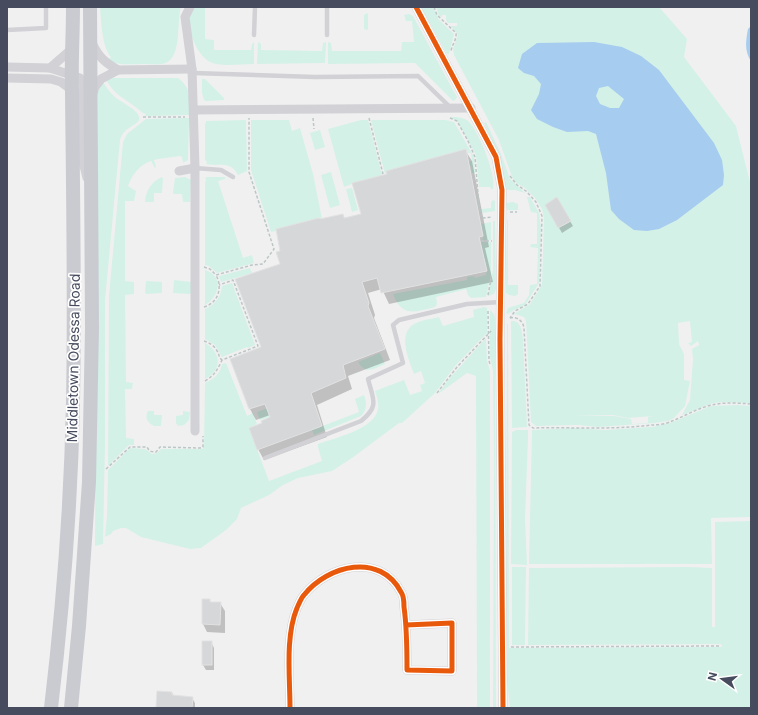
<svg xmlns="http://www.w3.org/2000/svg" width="758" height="715" font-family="Inter,sans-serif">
	<rect width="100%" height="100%" fill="#f1f0f0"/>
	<g fill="#d3f1e7" fill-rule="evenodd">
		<path d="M100,7H181C176,23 183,61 162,64C157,65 150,64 144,64C131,64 119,66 108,60L111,57C102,48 101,20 100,7Z"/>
		<path d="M193,7L205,8V39L214,40V50H251L252,44L254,42V64C242,64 228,66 216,64C201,62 189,37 189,22C189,17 191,12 193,7Z"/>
		<polygon points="421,7 433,7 439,20 454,34 449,54 447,54"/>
		<path d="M436,7H659L687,39L684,57L736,126L751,186V403L723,402L713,403L682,415L690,400L693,359L692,349L699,345L698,341L691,346L688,343L692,342L690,321L678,323L679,344L684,354V380L690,381L685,406L674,418L668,421L654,423L598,427L578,425L536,426L531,422L526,321L524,317L514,314L530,304L542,285L544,218L542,209L535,198L525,188L516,183L512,177L499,140L454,55L453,49L458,35L451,26H457V23H448L446,20V15H442V17L439,16ZM613,415L628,418L653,416L648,417V423L632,424L631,419L614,416H574Z"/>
		<polygon points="367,13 368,14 368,29 367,30 364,29 364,15"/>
		<polygon points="409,14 413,16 454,92 457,97 455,100 453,101 415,63 328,64 328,42 331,43 332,51 401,51 402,42 414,42 412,21 406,21 404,15"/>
		<polygon points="258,42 261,44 261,50 322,51 323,43 326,42 325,63 257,64"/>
		<path d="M111,78H178C192,89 190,98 190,115L145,116L146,114C141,113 139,109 134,106C121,96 116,96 106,80Z"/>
		<polygon points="202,79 205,79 224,98 224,100 206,101 204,100 202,93"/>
		<path d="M103,82C107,88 110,93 115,97C120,102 142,111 139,120C136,126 124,127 120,140L105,300V444L103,544L95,546L96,231L98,195V92L101,84Z"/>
		<path d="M450,117C456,117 463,117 468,121C478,129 497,176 493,189H491L490,187H479L476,155L458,122Z"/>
		<path d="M189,118L188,160L183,163L182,157L180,156L158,159L154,160L156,167L155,168L151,161C139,165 132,175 128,186L136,191L134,201H125V281L134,282V294L125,295L126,382L133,383L132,389H125L126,438L134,439V445H129L108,466L109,296L123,142L127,134L146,119Z"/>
		<path d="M246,120L247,171L238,175C230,160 219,167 206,164L207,162L205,159V125L206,121Z"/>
		<polygon points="251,120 289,120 292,131 300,128 313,174 322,219 320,220 319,218 276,229 276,231 271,232 251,170"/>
		<polygon points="361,120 368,120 382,175 352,183 352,184 344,187 328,129"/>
		<polygon points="371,120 445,120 454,122 474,157 475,173 472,173 471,166 470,166 469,162 472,161 471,153 467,153 466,149 386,171 386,174 385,174"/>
		<polygon points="486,122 501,154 510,179 525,193 515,190 508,190 506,189 501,161 484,123"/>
		<polygon points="320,130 325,147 315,150 310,133"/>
		<polygon points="331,172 340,205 330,208 321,175"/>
		<path d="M162,177L163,179L162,193H154V202H145C146,190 151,182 162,177Z"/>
		<polygon points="185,177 191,180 190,202 183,202 182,194 174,194 173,193 175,178"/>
		<polygon points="207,177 225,177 225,179 218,181 243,258 252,255 254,263 217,273 209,266 205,265 205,183 206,180 205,178"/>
		<polygon points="352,188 358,210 352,212 346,189"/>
		<polygon points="527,197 530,197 539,213 541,228 539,283 525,305 514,310 508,314 506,313 508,308 524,303 529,295 530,285 537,284 538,248 530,247 531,244 537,244 537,213 531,212"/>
		<polygon points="493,200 495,201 495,211 483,213 481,209 491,208 491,202"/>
		<polygon points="513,202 518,204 518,210 507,210 506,203"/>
		<polygon points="507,220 508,220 508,285 518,285 518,294 515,296 509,295 506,293"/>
		<polygon points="493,221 495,221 496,289 494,294 488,296 493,270"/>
		<polygon points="491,222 491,240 482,240 484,236 481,224"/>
		<path d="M481,242H491V274L486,297L471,298L468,295L466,289L436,297L437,304L435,307C415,312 402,318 393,294L467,280V277L474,276L475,278L486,275L487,271Z"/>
		<polygon points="250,268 252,273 221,282 219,276"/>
		<path d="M205,270C224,276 220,296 205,305Z"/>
		<polygon points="174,280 192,282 191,293 189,294 173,293"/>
		<polygon points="146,281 162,282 162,293 146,294 145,292"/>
		<path d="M232,283L255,345L248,348L247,347L222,357L215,345L205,339V309C215,305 221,297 222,286Z"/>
		<path d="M484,307L487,308V333L455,366L435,393L402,423H399L352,458L332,471L298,478L283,485L269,495L241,508L237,519L226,530L201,548L190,549L141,537L126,528H121L113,531L111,534L105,537L107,515L108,470L130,448L145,449L152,454L157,453L161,449H202L204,448L205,383C214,379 220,374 222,364L226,363L247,416L253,413L257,424L249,428L269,481L322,461L318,447V444C335,438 375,429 378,409C379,403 377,397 375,391L404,380L410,395L422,391L420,385L425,383L421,371L414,374C409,361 397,334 414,324C421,320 431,319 439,317L443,326L474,317L473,310Z"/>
		<polygon points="490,310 494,314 495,318 496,708 493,708 494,463 493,371 490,357"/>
		<path d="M511,321C521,320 522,331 523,339L527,427L512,428Z"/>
		<polygon points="507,324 508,324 509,648 722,647 721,644 528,645 529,568 688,567 712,568 712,627 715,627 715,522 751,521 751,708 510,708 506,671"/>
		<polygon points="486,338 487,361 490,371 490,708 477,708 476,376 467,373 438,394 449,379"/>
		<path d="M205,343C221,352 223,370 205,379Z"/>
		<path d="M380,353L385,364C373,369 366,375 358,362Z"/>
		<path d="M364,395C367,403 367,410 361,416L314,435L312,430L359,412L355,399Z"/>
		<polygon points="292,399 293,402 268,412 269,417 260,420 257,412"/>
		<polygon points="737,405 751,406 751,517 711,518 712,564 529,564 532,430 574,428 605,430 652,427 670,423 711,406"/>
		<path d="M148,411H154V415H162L161,426H154C148,423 144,418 148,411Z"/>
		<polygon points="183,411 190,412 189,420 184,425 178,426 176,423 176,416 183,415"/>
		<polygon points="516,430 528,430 528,437 525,519 527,565 511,564 512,432"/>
		<polygon points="512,567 526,567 525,645 512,645"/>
	</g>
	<g fill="#a6ccf0" fill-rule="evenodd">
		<path d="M751,26V61C744,51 746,40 748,29Z"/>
		<path d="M594,42L622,47L641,56L659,70L714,143L722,160L724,175L723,185L677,220L659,229L647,231L634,230L619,219L611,210L606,173L596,134L588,131L567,132L553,127L537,119L531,110L539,94L541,84L534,76L524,73L518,68L522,54L537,43ZM608,86L624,99L619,108H610L600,104L596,96L599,88Z"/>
	</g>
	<g fill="#0003">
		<polygon points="465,150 472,161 489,247 485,248 493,282 389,304 382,289 368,293 375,315 374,318 390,360 348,376 352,389 317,405 327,437 264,460 258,449 263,423 271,417 270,415 256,420 250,409 231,359 262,347 281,265 282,252 319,221 343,215 345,219 362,215 388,175"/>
		<polygon points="556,198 573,226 562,233 546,205"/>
		<polygon points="210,600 211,603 220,603 225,611 225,633 207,632 203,624"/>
		<polygon points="211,642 214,648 214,670 206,670 203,665"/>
		<polygon points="172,693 174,696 192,698 195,703 195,708 157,708"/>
	</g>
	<g fill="#d6d7d9" stroke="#e2e2e3">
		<polygon points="466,149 483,236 479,237 487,271 381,293 377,278 362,282 369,303 368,306 385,349 343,365 346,378 311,393 322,426 257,450 249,428 262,423 261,421 270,417 265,404 249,409 230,359 261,347 235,279 280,264 276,252 280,251 276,229 319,218 320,219 343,214 344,218 361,214 352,183 387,174 386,171"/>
		<polygon points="557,197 571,221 558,228 545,205"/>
		<polygon points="202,599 210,599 210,602 221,602 220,625 202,624"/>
		<rect x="202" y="641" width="10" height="24"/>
		<polygon points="157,691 172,692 172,695 193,697 192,708 156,708"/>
	</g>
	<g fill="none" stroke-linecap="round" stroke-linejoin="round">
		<g stroke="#bbc6c6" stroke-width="1.5" stroke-dasharray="3 2" stroke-linecap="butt">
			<path d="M434,7L437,15L456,33C457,40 451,46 451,52"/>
			<polyline points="143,117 185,117"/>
			<polyline points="313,118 314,129"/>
			<polyline points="369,118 383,174"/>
			<polyline points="450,118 457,121 468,141 475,157 479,206 482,218 492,217"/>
			<polyline points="510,176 517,185 526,191 536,202 542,216 540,286 528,304 515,311 510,318"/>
			<polyline points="510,212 517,212"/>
			<polyline points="481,241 492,241"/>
			<polyline points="204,267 210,269 216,275 252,265 263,264 274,249 249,172 249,118"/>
			<polyline points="488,295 491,279"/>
			<path d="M204,307C218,303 223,288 216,275"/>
			<polyline points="488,311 489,360 490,365"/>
			<path d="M510,318C517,316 523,321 524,328L529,425L533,428C572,427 612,430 652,425C658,425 666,424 672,421C685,416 698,408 712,405C724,402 739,403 751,404"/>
			<path d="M204,341C208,342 215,346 217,351C220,355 218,357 222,360L258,346L233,280L219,285"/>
			<path d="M205,381C214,376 218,369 222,360"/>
			<polyline points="437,393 457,367 491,331"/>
			<path d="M106,469L130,447H147C149,451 151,452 156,452L160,447L200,448L203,447V436"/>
			<polyline points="511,647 720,646"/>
		</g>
		<g stroke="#d1d1d6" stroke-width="4.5">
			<polyline points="7,30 46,28 46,7"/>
			<polyline points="254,35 255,7"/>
			<polyline points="327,35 327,7"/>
			<polyline points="193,73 315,77 418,76 450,107"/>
			<polyline points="195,168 221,170 233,177"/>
			<path d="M265,458L361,421C380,406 373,399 368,379L403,363L393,325L399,320L467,304L501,302"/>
		</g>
		<g stroke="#d1d1d6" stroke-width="9">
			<polyline points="190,7 185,17 192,69 195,168 195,431"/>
			<polyline points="416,7 496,157 502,190 500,340 503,708"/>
			<path d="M92,43C99,57 104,62 118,70"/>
			<polyline points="7,67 50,68 73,48"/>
			<polyline points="50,68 80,78 83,83 83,162 87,178"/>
			<polyline points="7,78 51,79 61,82 72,90"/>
			<polyline points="93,93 95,87 101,79 118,70 192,69"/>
			<polyline points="194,110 471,108"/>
			<polyline points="179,171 195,168"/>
			<path d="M290,708C290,677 285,637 297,608C299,604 301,598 304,595C328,565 380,552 401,592C404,596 404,602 404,607C407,628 407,649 407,670L452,671V623L406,625"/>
		</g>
		<g stroke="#cacbd1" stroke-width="14">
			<path d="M51,708C63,607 71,504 73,402C75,299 73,195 72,92C71,63 73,35 73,7"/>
			<polyline points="71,708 79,626 89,482 92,328 90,7"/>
		</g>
		<g stroke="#fff" stroke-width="8">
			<g id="cycleway">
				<polyline points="416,7 496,157 502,190 500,340 503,708"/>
				<path d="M290,708C290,677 285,637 297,608C299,604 301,598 304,595C328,565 380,552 401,592C404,596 404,602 404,607C407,628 407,649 407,670L452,671V623L406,625"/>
			</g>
		</g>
		<use href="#cycleway" stroke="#e8590c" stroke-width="5"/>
	</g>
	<g text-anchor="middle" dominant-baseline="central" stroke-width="3.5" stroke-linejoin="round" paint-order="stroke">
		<g font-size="14" fill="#464c5d" stroke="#fff">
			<text transform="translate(73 358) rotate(-89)">Middletown Odessa Road</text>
		</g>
	</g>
	<rect width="758" height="715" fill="none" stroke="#464c5d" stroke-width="16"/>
	<g transform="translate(722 679) rotate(284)" stroke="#ffffff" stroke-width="3" paint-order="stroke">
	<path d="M0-3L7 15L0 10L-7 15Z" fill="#464c5d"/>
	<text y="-6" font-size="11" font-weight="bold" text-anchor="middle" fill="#464c5d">N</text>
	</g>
</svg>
